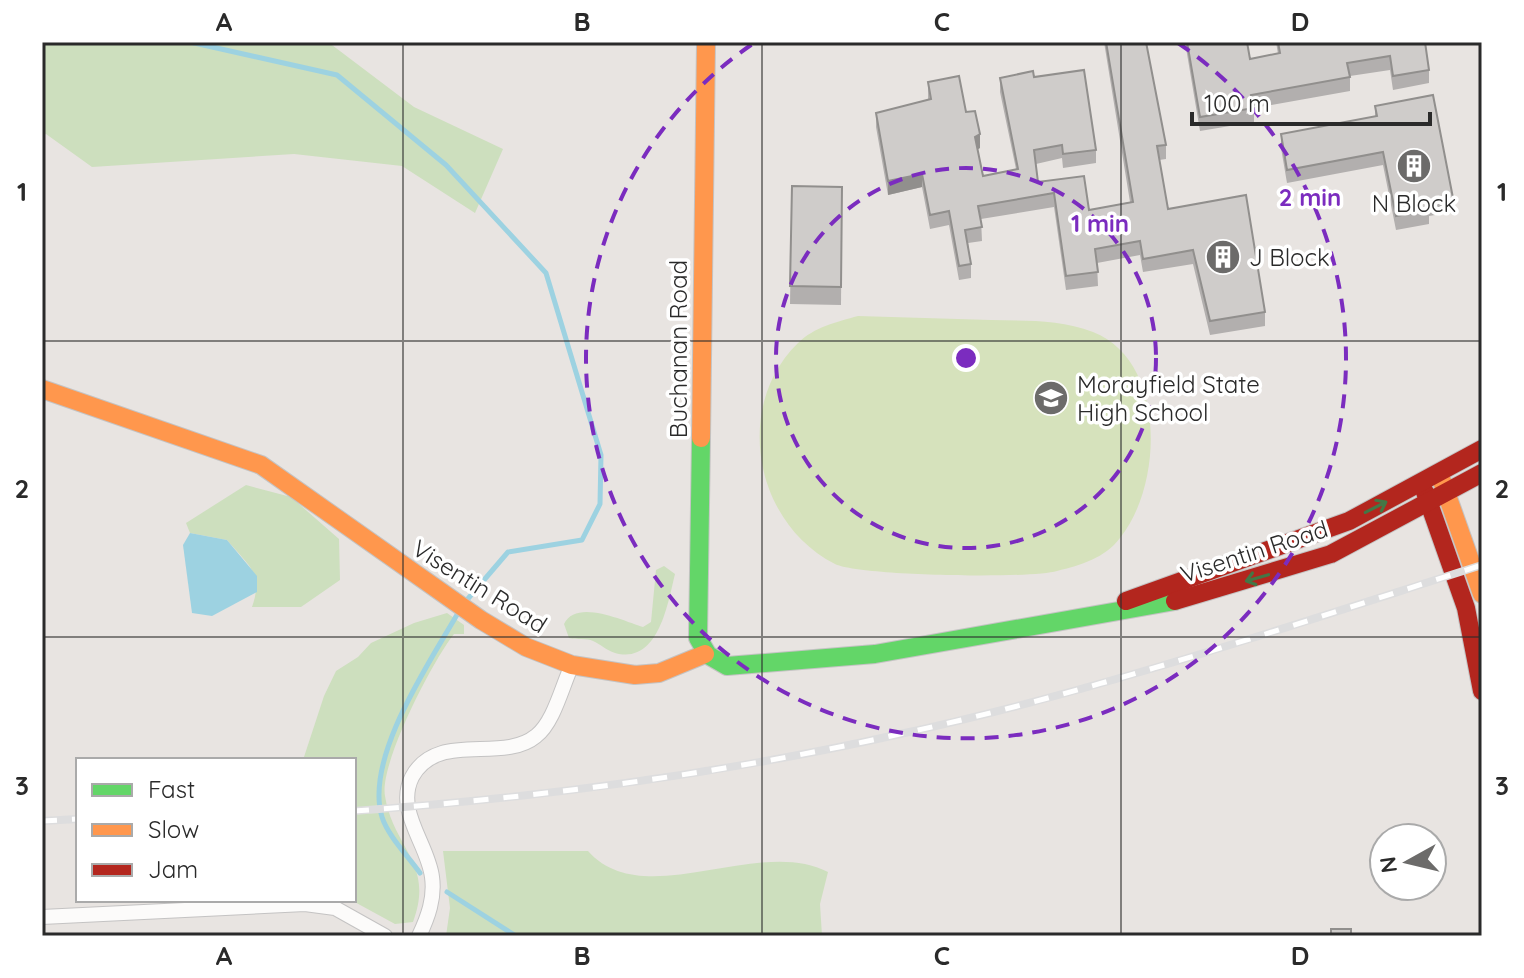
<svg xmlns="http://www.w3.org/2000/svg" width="1524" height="978" font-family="Quicksand,sans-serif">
	<rect width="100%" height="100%" fill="#e8e4e1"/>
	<g fill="#cddfbe">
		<polygon points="42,42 328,42 414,107 503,149 475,213 402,166 294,154 92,167 46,134 42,136"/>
		<path d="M246,485L291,497L339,539L340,580L301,607H252C264,573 248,565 227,540L190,533L186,523Z"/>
		<path d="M664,566L675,574C668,602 659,665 615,653C606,650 600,644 593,641C587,638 577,640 569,638L564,624C576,598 624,621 643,627L651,622L656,570Z"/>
		<path d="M447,613L464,625V634H454C433,660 379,764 385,796C393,848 435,863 413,922L395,924L351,900H354V760H303L324,696L336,671L358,657L371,643L414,623Z"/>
		<path d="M443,851H588C644,914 758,835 828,872L820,904L822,936H446L450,908Z"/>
	</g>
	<path fill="#d6e2bc" d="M858,316C902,317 947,319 991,320C1026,321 1060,319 1093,332C1167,361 1163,485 1120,538C1105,558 1081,565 1057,571C1030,579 859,576 835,564C754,523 733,406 798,343C814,327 837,322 858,316Z"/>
	<polygon fill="#9dd2e1" points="190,533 227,540 257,576 257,592 212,616 192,613 183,545"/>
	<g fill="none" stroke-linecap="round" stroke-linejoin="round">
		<g stroke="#9dd2e1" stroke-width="5">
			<polyline points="190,42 337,75 446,165 546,273 601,455 600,504 582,540 508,552 466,601"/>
			<path d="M420,873C408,856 388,836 382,817C364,758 430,662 458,613"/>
			<polyline points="447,892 516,936"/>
		</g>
		<g stroke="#c4c3c3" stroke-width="16">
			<g id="street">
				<polyline points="42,917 305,904 335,908 385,936"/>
				<path d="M419,936C428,917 435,898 432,877C428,844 395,811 412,777C437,730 502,764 536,736C554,722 562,686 572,665"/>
			</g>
		</g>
		<g stroke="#c4c3c3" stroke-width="20">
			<polyline id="fast" points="701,438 698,638 708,655 727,666 875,654 1175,601"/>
		</g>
		<g stroke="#c4c3c3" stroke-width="20">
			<g id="slow">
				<polyline points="42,389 261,465 481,620 526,647 572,665 635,675 659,673 705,654"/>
				<polyline points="701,438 706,42"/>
				<polyline points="1442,481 1482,594"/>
			</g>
		</g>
		<g stroke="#c4c3c3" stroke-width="20">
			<g id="jam">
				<polyline points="1425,492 1466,608 1482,691"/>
				<polyline points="1126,601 1349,521 1482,449"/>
				<polyline points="1175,601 1331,554 1482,473"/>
			</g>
		</g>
		<use href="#street" stroke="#fcfbfa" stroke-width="14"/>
		<use href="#fast" stroke="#63d668" stroke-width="18"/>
		<use href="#slow" stroke="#ff974d" stroke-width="18"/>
		<use href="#jam" stroke="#b3261e" stroke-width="18"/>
		<g stroke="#ddddde" stroke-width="8">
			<g id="rail">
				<path d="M354,811C534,798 715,775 891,736C1092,693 1287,627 1482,565"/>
				<polyline points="42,821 78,819"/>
			</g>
		</g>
		<use href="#rail" stroke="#fff" stroke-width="5" stroke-dasharray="15" stroke-linecap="butt"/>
	</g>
	<g fill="#b2afae">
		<polygon points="1104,42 1146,42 1166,145 1166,159 1159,160 1168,209 1265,312 1265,326 1210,335 1193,264 1143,272 1140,255 1097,263 1098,286 1066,290 1054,207 981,219 982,241 968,243 971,264 971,278 959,280 949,225 930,229 922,187 888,195 876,127 876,113 928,100 928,82 966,112 980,148 977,149 983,176 1016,169 1000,92 1000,78 1034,77 1096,150 1096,163 1063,168 1062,158 1036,164 1038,182 1089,210 1130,202"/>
		<polygon points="1185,42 1247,42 1250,59 1278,54 1276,42 1425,42 1429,70 1429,83 1393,90 1390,70 1350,76 1350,91 1254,108 1254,122 1200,131"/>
		<polygon points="1482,84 1482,112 1480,99 1480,85"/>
		<polygon points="1375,106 1453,198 1453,212 1429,216 1429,224 1396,230 1383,165 1287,183 1281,148 1281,134 1375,117"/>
		<polygon points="792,186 842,187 841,305 790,304"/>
	</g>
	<g fill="#918f8d">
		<polygon points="980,134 980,148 975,151 975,137"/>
		<polygon points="922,174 922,187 888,195 888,181"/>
	</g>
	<g fill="#cfccca" stroke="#918f8d" stroke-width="2">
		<polygon points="1106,42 1146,42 1166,145 1157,146 1168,209 1246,195 1265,312 1210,321 1193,250 1143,259 1140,241 1095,249 1098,272 1066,276 1054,193 978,206 982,227 965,230 971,264 959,266 949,211 930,215 922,174 888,181 876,113 931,99 928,82 959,76 966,112 975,111 980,134 975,137 983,176 1018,169 1000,78 1033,71 1034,77 1084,70 1096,150 1063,154 1062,145 1034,150 1038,182 1084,176 1089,210 1133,202"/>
		<polygon points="1187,42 1247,42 1250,59 1280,53 1278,42 1425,42 1429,70 1393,76 1390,56 1347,63 1350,77 1251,95 1254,108 1200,117"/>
		<polygon points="1433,95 1453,198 1427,203 1429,210 1396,216 1383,152 1287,170 1281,134 1377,116 1375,106"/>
		<polygon points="792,186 842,187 841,287 790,286"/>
		<rect x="1331" y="929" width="20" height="7"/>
	</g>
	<defs><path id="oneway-shaft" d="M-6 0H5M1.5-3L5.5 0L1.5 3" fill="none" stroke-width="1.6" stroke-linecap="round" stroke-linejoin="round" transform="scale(2)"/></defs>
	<g stroke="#447746">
		<use href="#oneway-shaft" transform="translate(1376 507) rotate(-27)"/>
		<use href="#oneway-shaft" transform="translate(1257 578) rotate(164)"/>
	</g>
	<path fill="none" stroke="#2a2a2a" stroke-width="2" stroke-opacity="0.55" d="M403,42V936M762,42V936M1121,42V936M42,341H1482M42,637H1482"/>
	<g fill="none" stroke="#7b2cbf" stroke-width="4" stroke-dasharray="14 10">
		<circle cx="966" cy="358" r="190"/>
		<path d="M1178 43A380 380 0 1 1 754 43"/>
	</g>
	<defs>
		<g id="building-disc" transform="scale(1.8)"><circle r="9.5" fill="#6c6b6a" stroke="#fff"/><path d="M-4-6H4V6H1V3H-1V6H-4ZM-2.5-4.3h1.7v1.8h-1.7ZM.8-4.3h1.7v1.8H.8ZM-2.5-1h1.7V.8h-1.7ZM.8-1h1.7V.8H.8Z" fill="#fff"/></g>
		<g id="school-disc" transform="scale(1.8)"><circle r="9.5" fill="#6c6b6a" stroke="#fff"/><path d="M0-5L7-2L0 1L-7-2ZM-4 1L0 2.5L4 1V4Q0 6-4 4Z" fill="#fff"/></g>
	</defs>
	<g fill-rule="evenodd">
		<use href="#building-disc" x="1414" y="166"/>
		<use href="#building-disc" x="1223" y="257"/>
		<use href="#school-disc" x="1051" y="398"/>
	</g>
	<g text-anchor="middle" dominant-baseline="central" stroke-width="7" stroke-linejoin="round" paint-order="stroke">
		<g font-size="24" fill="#2a2a2a" stroke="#fff" text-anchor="start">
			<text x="1414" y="203" text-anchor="middle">N Block</text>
			<text x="1249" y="257">J Block</text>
			<text x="1077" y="384">Morayfield State<tspan x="1077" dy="28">High School</tspan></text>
		</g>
		<g font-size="24" fill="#2a2a2a" stroke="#fff">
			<text transform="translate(678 349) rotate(-90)">Buchanan Road</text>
			<text transform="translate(1254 551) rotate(-18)">Visentin Road</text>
			<text transform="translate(480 586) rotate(32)">Visentin Road</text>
		</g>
	</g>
	<circle cx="966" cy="358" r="12" fill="#7b2cbf" stroke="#fff" stroke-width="4"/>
	<g font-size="24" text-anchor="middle" font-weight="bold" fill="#7b2cbf" stroke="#fff" stroke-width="7" stroke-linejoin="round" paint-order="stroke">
		<text x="1310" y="206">2 min</text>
		<text x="1100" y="232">1 min</text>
	</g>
	<rect width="1524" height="978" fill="none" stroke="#ffffff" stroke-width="88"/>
	<rect x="76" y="758" width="280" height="144" fill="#ffffff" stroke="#aaaaaa" stroke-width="2"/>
	<rect x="92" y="784" width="40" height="12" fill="#63d668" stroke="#aaaaaa" stroke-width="2"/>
	<text x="148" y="798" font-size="24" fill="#2a2a2a">Fast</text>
	<rect x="92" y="824" width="40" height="12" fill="#ff974d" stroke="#aaaaaa" stroke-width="2"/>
	<text x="148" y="838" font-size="24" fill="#2a2a2a">Slow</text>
	<rect x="92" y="864" width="40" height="12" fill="#b3261e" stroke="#aaaaaa" stroke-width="2"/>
	<text x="148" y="878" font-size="24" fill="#2a2a2a">Jam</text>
	<g transform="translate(1408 862) rotate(262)"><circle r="38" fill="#ffffff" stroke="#aaaaaa" stroke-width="2"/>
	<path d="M0-6L14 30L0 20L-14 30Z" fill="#6c6b6a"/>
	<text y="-12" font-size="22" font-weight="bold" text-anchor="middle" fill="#2a2a2a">N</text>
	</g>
	<path d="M1192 112v12h238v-12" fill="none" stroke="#2a2a2a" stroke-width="4"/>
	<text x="1204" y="112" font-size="24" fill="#2a2a2a" stroke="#ffffff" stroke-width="6" paint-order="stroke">100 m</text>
	<rect x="44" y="44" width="1436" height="890" fill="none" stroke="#2a2a2a" stroke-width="3"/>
	<g font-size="26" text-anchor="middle" font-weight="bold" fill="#2a2a2a">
		<text x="224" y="31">A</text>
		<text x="582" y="31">B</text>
		<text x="942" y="31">C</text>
		<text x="1300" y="31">D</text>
		<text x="22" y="201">1</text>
		<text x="1502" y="201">1</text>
		<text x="22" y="498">2</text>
		<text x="1502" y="498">2</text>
		<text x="22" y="795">3</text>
		<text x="1502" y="795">3</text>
		<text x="224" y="965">A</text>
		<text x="582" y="965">B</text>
		<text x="942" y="965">C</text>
		<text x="1300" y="965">D</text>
	</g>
</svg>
